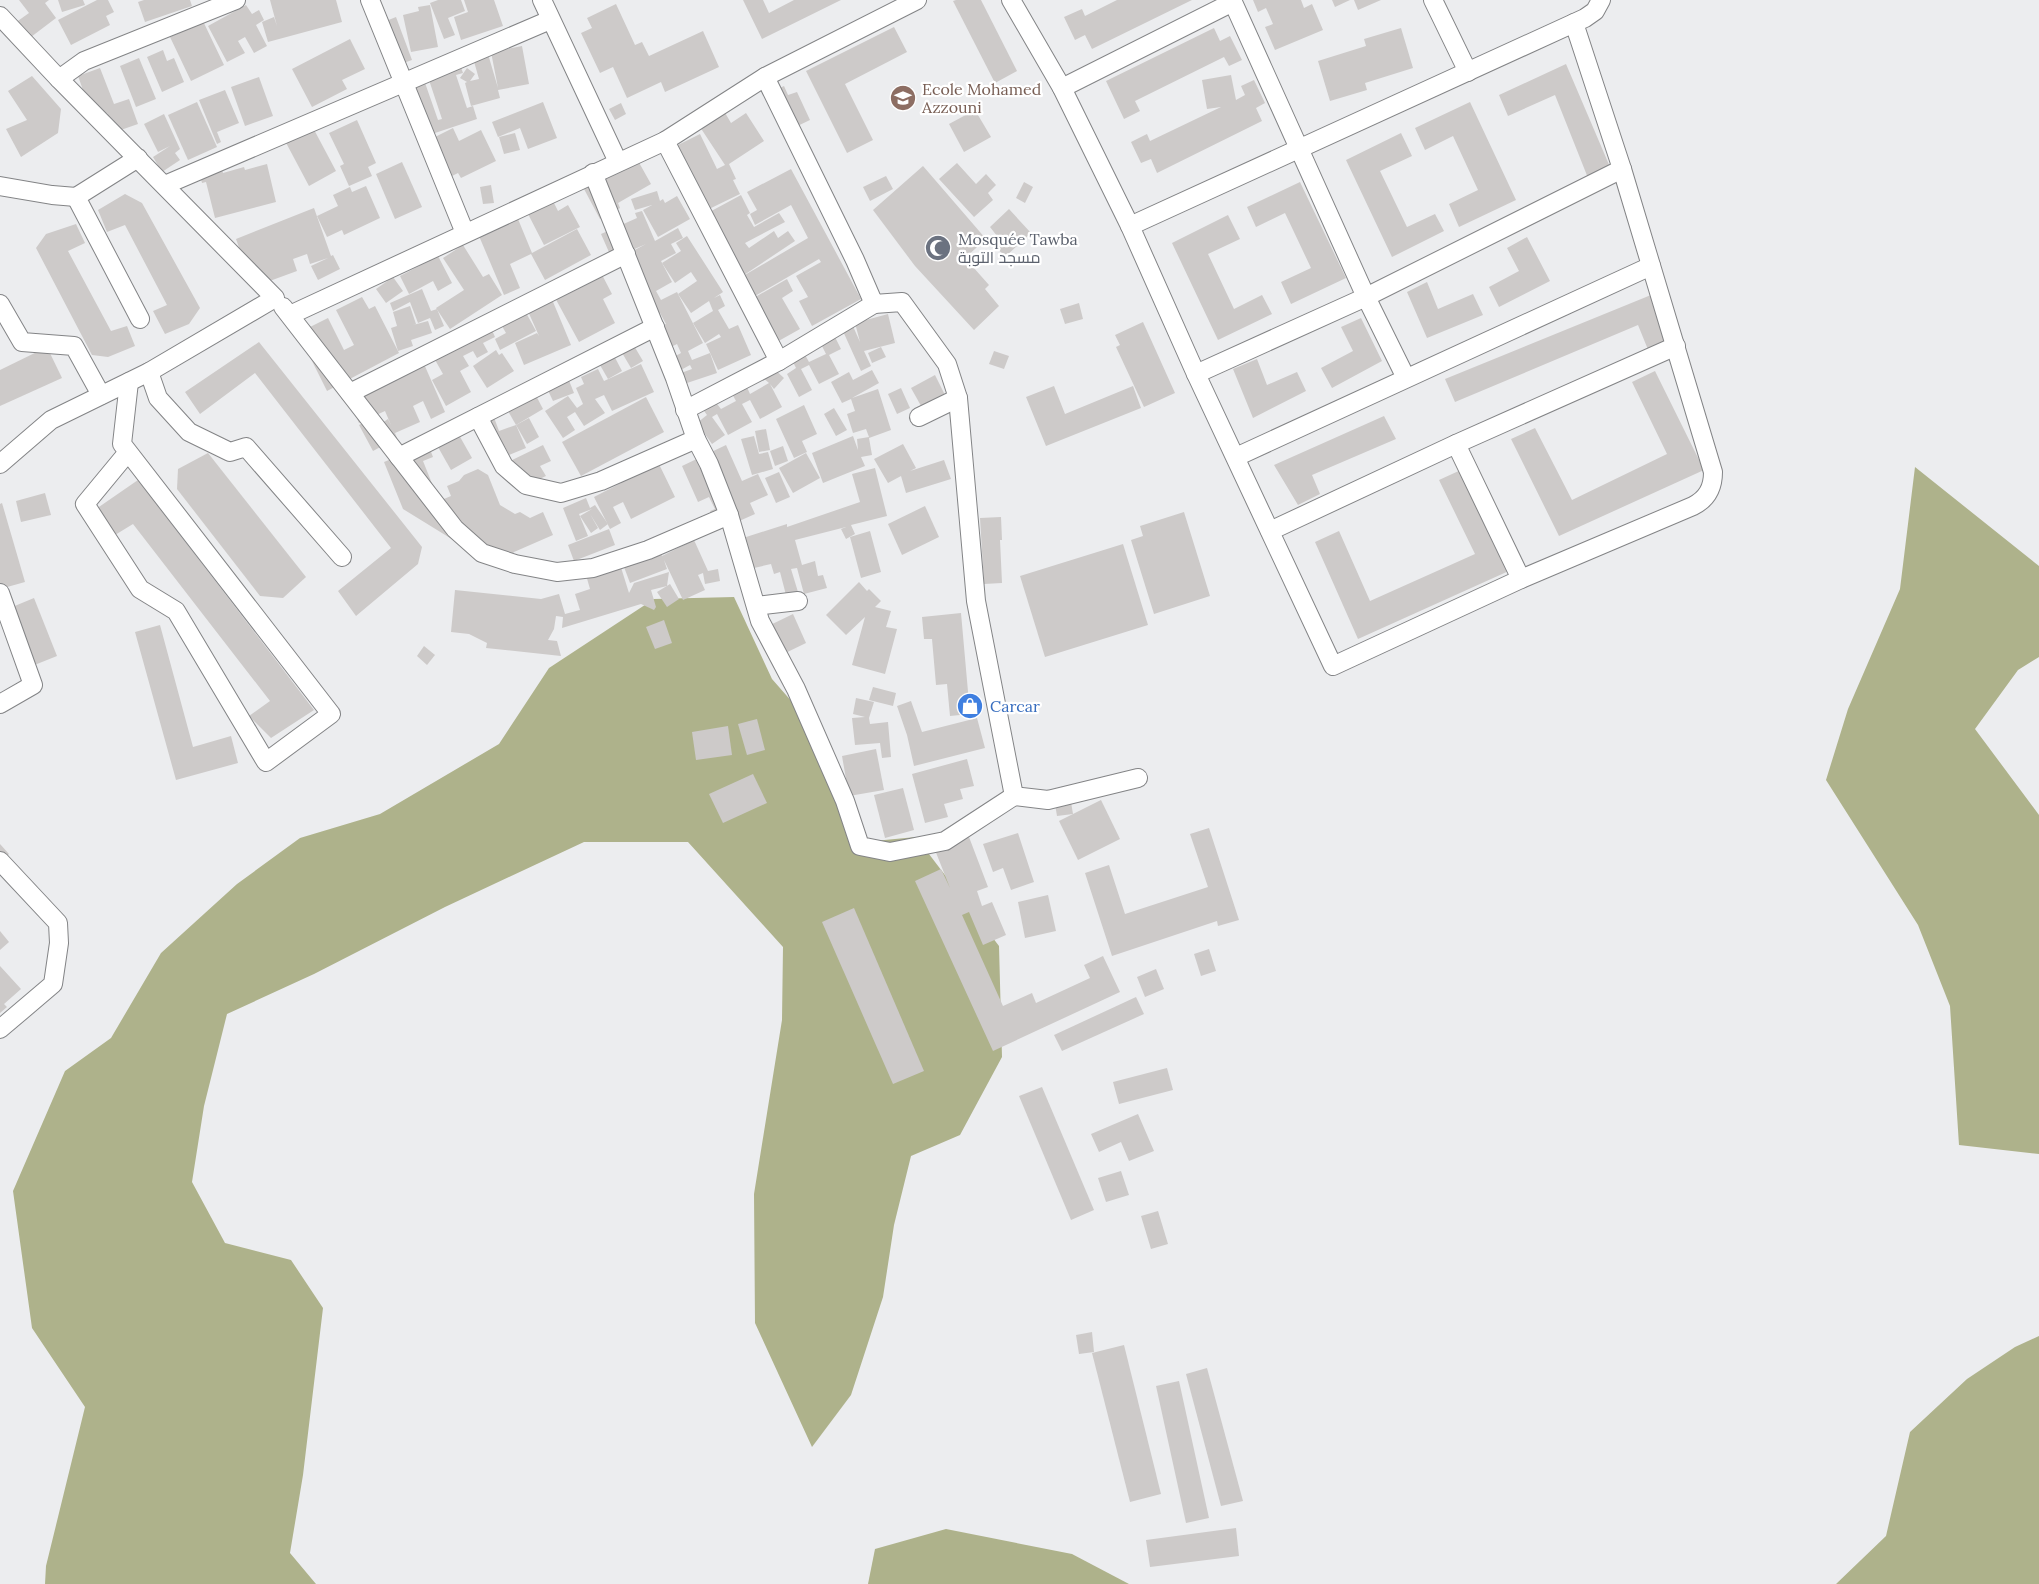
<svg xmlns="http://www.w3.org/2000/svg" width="2039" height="1584" font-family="Lora,Cairo,serif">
	<rect width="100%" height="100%" fill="#ecedef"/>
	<g fill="#aeb28b">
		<polygon points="1915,467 2039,566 2039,657 2018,670 1975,729 2039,815 2039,1154 1959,1145 1950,1006 1918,925 1826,780 1848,709 1900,589"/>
		<polygon points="734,597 772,679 815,728 853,843 916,837 999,946 1002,1057 960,1135 911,1156 894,1225 883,1297 851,1395 812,1447 755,1323 754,1194 782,1020 783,947 688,842 584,842 445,907 314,974 227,1014 204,1106 192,1182 225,1243 291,1260 323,1308 303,1475 290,1553 316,1584 45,1584 46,1566 85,1407 32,1328 13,1191 65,1071 111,1038 161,953 237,884 300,838 380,814 499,744 549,668 654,599"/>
		<polygon points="2039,1336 2039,1584 1836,1584 1886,1536 1910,1432 1967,1379 2015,1347"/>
		<polygon points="946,1529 1072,1554 1129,1584 868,1584 875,1549"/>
	</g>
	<g fill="#cdcac9">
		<polygon points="19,0 49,0 45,3 56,18 27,40 15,23 29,13"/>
		<polygon points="58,0 83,0 85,5 62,12"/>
		<polygon points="97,0 108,0 114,12 106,16 110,25 71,45 58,20"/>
		<polygon points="144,0 190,0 192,6 145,22 138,2"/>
		<polygon points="270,0 336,0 342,22 268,42 262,22 274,17 277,26"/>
		<polygon points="438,0 461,0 465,11 448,18 455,35 444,39 430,3"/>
		<polygon points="464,0 494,0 503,26 461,40 454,17 468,12"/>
		<polygon points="743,0 763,0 769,13 794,0 841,0 762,39"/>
		<polygon points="956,0 981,0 1017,71 995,83 953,1"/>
		<polygon points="1117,0 1192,0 1092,49 1085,35 1075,40 1064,17 1082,9 1085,16"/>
		<polygon points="1253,0 1301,0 1304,8 1312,4 1323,30 1275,50 1265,27 1273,24 1266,8 1258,12"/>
		<polygon points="1332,0 1350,0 1335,7"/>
		<polygon points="1354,0 1381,0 1358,10"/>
		<polygon points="616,4 635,45 642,42 649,56 703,31 719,67 665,92 661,82 627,98 613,67 600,73 581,33 592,28 587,18"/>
		<polygon points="246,5 252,14 259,10 264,20 256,25 267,46 254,53 245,37 238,41 245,53 227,62 208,26"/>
		<polygon points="430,5 438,47 411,52 403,15 419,11 418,7"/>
		<polygon points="396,17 412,60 392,67 376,25"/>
		<polygon points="202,19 224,65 191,81 170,37 192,27"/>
		<polygon points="894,27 907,52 845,84 873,140 847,153 806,71"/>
		<polygon points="1214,28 1220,41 1230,36 1242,60 1229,66 1224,57 1135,101 1140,111 1124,119 1106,81"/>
		<polygon points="1401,28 1413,68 1365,83 1367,90 1330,101 1318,61 1366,46 1364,39"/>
		<polygon points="350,39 365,69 342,80 347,89 312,107 292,69"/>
		<polygon points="522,46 529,84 498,90 500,98 471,106 465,83 467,82 460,78 467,68 475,74 470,81 479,79 473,58 488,54 498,88 491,52"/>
		<polygon points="163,50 167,61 174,58 184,82 162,92 147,57"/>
		<polygon points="139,58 156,99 136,107 120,66"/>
		<polygon points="459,62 463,73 456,75 467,108 473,106 477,119 417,139 400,88 424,80 438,120 442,119 429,80 451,73 448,65"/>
		<polygon points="1566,64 1610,167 1588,178 1555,95 1508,116 1499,95"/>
		<polygon points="100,68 114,104 129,99 138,124 115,132 107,113 93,118 78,76"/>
		<polygon points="1231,75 1236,100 1245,95 1241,86 1254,80 1265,103 1256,108 1262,121 1157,173 1151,159 1141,163 1131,142 1147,134 1150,141 1221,107 1207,109 1202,80"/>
		<polygon points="32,76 61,109 58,133 21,157 6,129 27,120 8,91"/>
		<polygon points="259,77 273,116 245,126 231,87"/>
		<polygon points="784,86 788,95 797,92 810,120 787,131 769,93"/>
		<polygon points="225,90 239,123 217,132 221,142 217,144 199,100"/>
		<polygon points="197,102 217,147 188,160 168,115"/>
		<polygon points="543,102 557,138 528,149 520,128 498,137 492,122"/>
		<polygon points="1470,102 1516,200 1459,227 1449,204 1478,190 1453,136 1425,150 1415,128"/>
		<polygon points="621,103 626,114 615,120 609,109"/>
		<polygon points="975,110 991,137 964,152 949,124"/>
		<polygon points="724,111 731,123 746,113 764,141 729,164 736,179 733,180 740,194 707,210 676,146 700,134 717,169 725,165 700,127"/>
		<polygon points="164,114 180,149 175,153 180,160 162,172 153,157 170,146 158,152 144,124"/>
		<polygon points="357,120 376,163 368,167 372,176 349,186 340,166 344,164 329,133"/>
		<polygon points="311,124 336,171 309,186 284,139"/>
		<polygon points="453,128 459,141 481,130 496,161 461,178 458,173 442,181 433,138"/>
		<polygon points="515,133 520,150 504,154 499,137"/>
		<polygon points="1401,133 1412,156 1380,171 1407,227 1435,214 1444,231 1392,257 1346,160"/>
		<polygon points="637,159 651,184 618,203 620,208 600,219 584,189"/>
		<polygon points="402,162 422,207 395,219 376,174"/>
		<polygon points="957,163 976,184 986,174 996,185 988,193 993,200 974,217 939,179"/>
		<polygon points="267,164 276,202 215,218 206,182 202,183 200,175 222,170 223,173 244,167 245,170"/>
		<polygon points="923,166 986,239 965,258 989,285 985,289 999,306 974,330 915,266 873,210"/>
		<polygon points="791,169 861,299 812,326 799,301 808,297 796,276 821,262 819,259 755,296 743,276 808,238 791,205 755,225 750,214 757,210 747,192"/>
		<polygon points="886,176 893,189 870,201 863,187"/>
		<polygon points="1024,182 1033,187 1025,203 1016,198"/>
		<polygon points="1300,182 1346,278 1291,304 1281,282 1311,268 1285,213 1256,227 1247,207"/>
		<polygon points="491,185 494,203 483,204 480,187"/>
		<polygon points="366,186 380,218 344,235 342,230 327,237 317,216 338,206 333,195 350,187 352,192"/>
		<polygon points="657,191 660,201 663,199 665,203 677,196 690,219 658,237 643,210 652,205 635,210 631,199"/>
		<polygon points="125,194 142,203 200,308 189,324 165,334 153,311 167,305 125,225 107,232 98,210"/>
		<polygon points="741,195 750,213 747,215 754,227 779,213 785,222 745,243 749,248 774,231 778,238 788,231 795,241 744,275 704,215"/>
		<polygon points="552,199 558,211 568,205 580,227 544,245 527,212"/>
		<polygon points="314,208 331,256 333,255 340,269 318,280 311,266 328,258 310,264 307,254 293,259 297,271 253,287 236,239"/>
		<polygon points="1009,209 1031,233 1005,257 991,241 997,236 990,227"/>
		<polygon points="642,211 655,241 678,228 683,238 671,244 676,253 661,261 672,282 656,291 661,300 677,292 703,343 688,351 692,360 710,353 717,373 684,384 681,373 692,369 690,365 679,371 672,358 681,353 677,344 667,349 656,329 666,324 660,313 651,318 629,253 646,244 612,259 601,234 637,218 635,213"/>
		<polygon points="1228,215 1240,239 1208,254 1234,309 1262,295 1272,314 1218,340 1172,243"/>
		<polygon points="518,219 532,253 577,229 591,255 545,280 531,254 510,264 520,288 504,295 479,236"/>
		<polygon points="76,224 85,243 68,251 111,331 127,326 135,346 108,357 92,355 36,248 46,234"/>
		<polygon points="687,236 723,292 714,298 720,295 725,306 718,310 729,329 738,325 751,355 718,370 706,344 721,337 719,334 705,343 693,323 713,311 709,301 691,313 678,294 697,281 691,272 675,283 662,263 681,251 676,243"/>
		<polygon points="1527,237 1550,281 1499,307 1489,287 1519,271 1507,248"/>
		<polygon points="463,245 483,277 489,274 502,295 450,329 436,308 464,290 443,258"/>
		<polygon points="438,256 452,283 438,291 433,281 409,294 400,276"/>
		<polygon points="599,269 612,294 603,299 615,323 579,342 553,294"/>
		<polygon points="393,277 403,291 386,303 376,289"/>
		<polygon points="787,279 793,291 782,298 800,329 775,343 750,300"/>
		<polygon points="1427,282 1438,309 1473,294 1483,315 1427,338 1407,292"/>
		<polygon points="422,289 431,311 437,309 444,326 435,330 430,318 418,323 410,302 393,311 390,303"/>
		<polygon points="1651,295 1670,344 1649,352 1638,325 1455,402 1445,379"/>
		<polygon points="362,297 369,309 375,306 399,353 327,391 298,333 328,318 344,350 354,345 336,310"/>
		<polygon points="551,297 571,345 524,365 515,343 537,333 539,336 527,309"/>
		<polygon points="1079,303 1083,319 1065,324 1060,309"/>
		<polygon points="410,306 416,324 413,325 428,321 432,333 411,340 413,346 398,351 391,328 397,326 393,312"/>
		<polygon points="524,309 536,331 500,350 495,339 506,333 499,321"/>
		<polygon points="888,314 895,343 864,351 871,366 861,371 842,329 852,324 860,342 855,323"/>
		<polygon points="1361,318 1382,361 1332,388 1321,368 1353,351 1341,327"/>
		<polygon points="1143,322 1175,393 1144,407 1116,347 1120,345 1115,335"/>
		<polygon points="491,328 495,337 483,343 488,352 477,358 473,351 463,356 469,366 460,371 471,392 446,406 432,380 443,374 434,358"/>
		<polygon points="835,337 841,349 829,355 839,374 819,384 809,365 801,369 812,390 799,397 787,374 796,368 792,360 804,353 809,362 826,354 821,344"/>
		<polygon points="630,339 643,361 631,368 618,346"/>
		<polygon points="259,342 422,547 418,564 356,616 338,591 391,548 255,373 200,414 185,392"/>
		<polygon points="47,347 62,378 0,406 0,370"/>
		<polygon points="881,347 886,357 872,363 868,353"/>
		<polygon points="496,350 499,355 502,353 514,371 487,388 473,366"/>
		<polygon points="611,350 622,371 608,379 596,358"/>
		<polygon points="994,351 1009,356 1004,369 989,364"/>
		<polygon points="1257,359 1267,385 1297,372 1306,391 1253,418 1233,369"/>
		<polygon points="424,364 445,412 431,419 423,401 413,406 420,422 395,433 397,438 373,451 359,425 378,415 382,423 388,419 391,425 385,411 359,423 348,398"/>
		<polygon points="641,364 654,392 612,411 604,395 595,399 605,413 584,426 575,412 567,417 575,430 563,438 545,411 568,396 577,408 583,404 576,388 584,384 581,377 598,369 604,381"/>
		<polygon points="771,366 784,378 774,389 770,384 782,407 760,419 750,400 742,404 752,422 728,435 717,414 712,417 725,435 712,444 697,423 707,415 702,408 714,400 721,409 736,401 731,392 746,385 750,394 769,383 761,376"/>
		<polygon points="872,370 879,383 852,398 878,389 891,430 869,438 872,455 861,457 865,466 823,483 812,453 853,436 858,450 857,439 869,437 866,429 853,433 847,414 855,411 851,399 842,403 831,382 849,372 853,380"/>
		<polygon points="1655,371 1704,470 1559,536 1511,439 1535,428 1572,500 1667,454 1632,382"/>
		<polygon points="566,373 574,393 553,401 544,382"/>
		<polygon points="935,375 948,401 925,413 911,388"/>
		<polygon points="1054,386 1065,414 1133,386 1141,408 1046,446 1026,397"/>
		<polygon points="532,388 543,409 516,425 504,404"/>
		<polygon points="901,388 910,408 897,414 888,394"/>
		<polygon points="646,397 664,432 581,476 562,442"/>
		<polygon points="804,405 817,434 802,441 807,452 794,458 776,419"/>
		<polygon points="834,408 847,430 836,436 824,414"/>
		<polygon points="492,412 499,431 516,425 526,448 509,455 505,447 491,452 477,418"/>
		<polygon points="1384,416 1396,439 1312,475 1320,494 1298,505 1274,465"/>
		<polygon points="529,418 539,437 527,444 516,425"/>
		<polygon points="455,428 472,458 451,470 434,440"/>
		<polygon points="766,429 770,450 759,452 755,431"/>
		<polygon points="754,436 759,454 768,452 773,469 752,475 741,439"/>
		<polygon points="428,444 433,457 423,461 439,501 451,496 447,486 459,481 464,475 478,469 488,475 500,505 515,514 520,512 530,518 543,512 553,535 514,552 502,570 403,509 384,462"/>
		<polygon points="903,444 916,468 910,471 944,460 951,479 906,493 901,476 888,483 874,459"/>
		<polygon points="543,445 551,461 540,466 546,476 518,489 506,463"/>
		<polygon points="726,445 742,481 758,474 768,495 750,503 755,514 719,530 710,511 715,509 709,497 698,502 682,466"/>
		<polygon points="783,446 788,461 775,466 770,451"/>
		<polygon points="208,453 306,577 283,598 260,596 177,489 178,469"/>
		<polygon points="806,453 820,478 793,493 779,468"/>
		<polygon points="656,458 675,497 631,519 623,502 613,507 621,523 610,529 594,497 621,483 618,477"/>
		<polygon points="875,468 887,516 851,525 855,534 846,539 841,529 846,527 795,540 802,565 815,561 818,576 823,575 827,588 804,594 797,568 791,569 798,592 786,595 780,572 774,574 771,564 754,568 743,538 787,524 787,527 860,502 852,474"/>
		<polygon points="1463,469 1511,570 1358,639 1315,542 1339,531 1370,601 1475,554 1439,480"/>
		<polygon points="779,472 790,497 776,503 765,478"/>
		<polygon points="138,480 314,710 271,738 249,716 270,701 133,524 115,535 96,509"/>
		<polygon points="45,493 51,515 21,522 16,501"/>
		<polygon points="586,498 590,508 595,505 608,524 600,530 590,514 598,528 591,533 580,516 592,509 579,514 588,536 576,541 563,508"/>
		<polygon points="2,503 25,582 0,589 0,504"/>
		<polygon points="925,506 939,537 902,555 888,524"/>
		<polygon points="1184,512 1210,596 1154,614 1131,540 1143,536 1140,526"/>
		<polygon points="1001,517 1002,540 1000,540 1002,583 984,584 980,518"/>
		<polygon points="609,529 615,545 574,561 568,545"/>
		<polygon points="870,531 881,572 861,578 850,537"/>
		<polygon points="694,540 708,571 718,569 720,581 705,584 703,573 698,575 705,590 683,600 664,560 667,569 630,583 621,559 658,545 662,556"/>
		<polygon points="1123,544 1148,625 1045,657 1020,576"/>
		<polygon points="619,561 629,593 634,583 669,572 667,586 651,590 656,607 654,610 641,604 562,628 563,617 556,616 554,629 548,640 557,641 561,656 486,648 487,643 469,634 451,632 455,590 541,599 559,594 565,614 580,610 575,594 590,589 586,575"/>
		<polygon points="859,582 867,591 869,589 881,601 875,607 891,611 886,627 897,629 885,674 852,665 865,617 846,635 826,615"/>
		<polygon points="670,584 679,599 667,607 657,592"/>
		<polygon points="34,598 57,656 27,668 5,610"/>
		<polygon points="961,613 970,714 950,716 947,684 936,685 932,639 924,639 922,617"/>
		<polygon points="793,614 806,643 771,660 758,631"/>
		<polygon points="664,620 672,643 655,649 646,627"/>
		<polygon points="160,625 193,747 231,736 238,763 176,780 135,632"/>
		<polygon points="424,646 435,655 427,665 417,656"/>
		<polygon points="873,687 896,693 893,706 869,700"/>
		<polygon points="856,698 874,702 869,718 870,724 888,722 891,757 882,758 880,743 855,745 852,718 865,717 853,714"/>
		<polygon points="911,701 922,732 977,718 985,748 914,766 907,735 897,706"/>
		<polygon points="757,719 765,750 747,755 738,724"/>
		<polygon points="728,726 732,755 696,760 692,732"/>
		<polygon points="876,749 884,790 849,796 842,756"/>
		<polygon points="967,759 974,786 960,789 963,799 944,804 948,817 925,823 912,774"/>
		<polygon points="753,774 767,803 723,823 709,794"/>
		<polygon points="903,788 914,830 885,838 874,795"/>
		<polygon points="1101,800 1120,839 1078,860 1059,821"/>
		<polygon points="1071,802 1073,814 1057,816 1055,804"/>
		<polygon points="1209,828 1239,920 1218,926 1217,921 1112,956 1085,873 1109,865 1125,914 1208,887 1190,834"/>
		<polygon points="1018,833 1034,882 1011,890 1003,868 993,872 983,844"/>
		<polygon points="969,837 988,887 977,891 982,906 992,902 1006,935 983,945 969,912 962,915 1003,1006 1032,993 1036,1003 1090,978 1084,965 1103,956 1120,992 993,1051 915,881 941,869 950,888 935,850"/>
		<polygon points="0,844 9,854 0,862"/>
		<polygon points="1048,895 1056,931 1025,938 1018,902"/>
		<polygon points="854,908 924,1071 893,1084 822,922"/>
		<polygon points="0,931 9,942 0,950"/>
		<polygon points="1209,949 1216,971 1201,976 1194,954"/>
		<polygon points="0,966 21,989 4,1004 7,1007 0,1013"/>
		<polygon points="1156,969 1164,989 1145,997 1137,977"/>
		<polygon points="1136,997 1144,1014 1062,1051 1054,1035"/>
		<polygon points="1167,1068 1173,1090 1119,1104 1113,1082"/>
		<polygon points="1042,1087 1094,1210 1071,1220 1019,1096"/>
		<polygon points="1138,1114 1154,1151 1129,1161 1121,1142 1099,1152 1091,1134"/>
		<polygon points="1121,1171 1129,1195 1106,1202 1098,1178"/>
		<polygon points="1158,1211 1168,1244 1151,1249 1141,1216"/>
		<polygon points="1092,1332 1094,1352 1079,1354 1076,1335"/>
		<polygon points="1124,1345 1161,1494 1130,1502 1092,1353"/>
		<polygon points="1207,1368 1243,1501 1221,1506 1186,1374"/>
		<polygon points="1179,1381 1209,1518 1186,1523 1156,1386"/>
		<polygon points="1236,1528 1239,1556 1150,1567 1146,1540"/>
	</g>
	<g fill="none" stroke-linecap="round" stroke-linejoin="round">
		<g stroke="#838486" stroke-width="20">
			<g id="minor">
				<polyline points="370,0 465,233"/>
				<polyline points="542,0 618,162"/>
				<path d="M1011,0L1062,88L1130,226L1196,374L1333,666L1521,579L1693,506C1707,499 1713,488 1713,472L1622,169L1574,23"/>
				<polyline points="1232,0 1366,297 1406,378"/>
				<polyline points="1433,0 1468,72"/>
				<polyline points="0,16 59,79 84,61 236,0"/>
				<polyline points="1062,88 1233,2"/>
				<polyline points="665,141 779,361"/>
				<polyline points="138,158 76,197 140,319"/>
				<polyline points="593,173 675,378 696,439 709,464 729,515 760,621 796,689 845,801 860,846 890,852 945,841 1014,796 976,601 958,398 947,364 902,302 874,304 855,260 765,77"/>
				<polyline points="165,185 550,20"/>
				<polyline points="0,186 52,195 76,197"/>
				<polyline points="1130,226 1585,18 1595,11 1601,0"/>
				<polyline points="0,304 22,342 74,346 101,395"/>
				<polyline points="283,307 455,529 482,553 515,564 557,572 593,568 648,550 729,515"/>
				<polyline points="290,315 665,141 765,77 917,0"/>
				<polyline points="149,372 158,398 189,432 230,452 246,447 342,557"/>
				<polyline points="1196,374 1366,297 1622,169"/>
				<polyline points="350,393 626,254"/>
				<polyline points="685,410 779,361 874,304"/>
				<polyline points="478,417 504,466 526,485 561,493 601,481 696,439"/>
				<polyline points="919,417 958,398"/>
				<polyline points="1456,444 1521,579"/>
				<polyline points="128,452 85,504 140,589 176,611 266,762 331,714 122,444 129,382"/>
				<polyline points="399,457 655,327"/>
				<polyline points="1236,457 1651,266"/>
				<polyline points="0,464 51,420 149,372 275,298 59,79"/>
				<polyline points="1270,531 1456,444 1676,346"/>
				<polyline points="0,593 33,685 0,704"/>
				<polyline points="756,606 798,601"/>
				<polyline points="1014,796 1048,800 1138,778"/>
				<polyline points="0,861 58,923 59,943 53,984 0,1029"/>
			</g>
		</g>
		<use href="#minor" stroke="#fff" stroke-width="18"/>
	</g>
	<defs>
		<g id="school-disc" transform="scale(1.35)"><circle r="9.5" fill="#8d6e63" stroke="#fff"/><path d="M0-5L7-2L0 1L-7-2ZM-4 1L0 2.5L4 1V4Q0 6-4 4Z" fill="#fff"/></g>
		<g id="mosque-disc" transform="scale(1.35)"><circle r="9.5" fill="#6b7280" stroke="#fff"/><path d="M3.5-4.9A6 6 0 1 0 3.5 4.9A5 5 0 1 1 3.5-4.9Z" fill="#fff"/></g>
		<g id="shop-disc" transform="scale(1.35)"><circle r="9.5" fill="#3f7fe0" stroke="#fff"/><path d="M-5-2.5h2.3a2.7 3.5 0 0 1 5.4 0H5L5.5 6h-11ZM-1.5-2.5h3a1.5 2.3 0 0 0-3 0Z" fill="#fff"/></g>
	</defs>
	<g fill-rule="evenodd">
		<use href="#school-disc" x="903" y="98"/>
		<use href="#mosque-disc" x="938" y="248"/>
		<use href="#shop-disc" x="970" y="706"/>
	</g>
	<g text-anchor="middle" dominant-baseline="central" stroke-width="4.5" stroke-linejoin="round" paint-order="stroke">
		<g font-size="16" fill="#785e54" stroke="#fff" text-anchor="start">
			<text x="922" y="89">Ecole Mohamed<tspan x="922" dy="18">Azzouni</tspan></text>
		</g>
		<g font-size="16" fill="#5b616d" stroke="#fff" text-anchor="start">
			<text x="958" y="239">Mosquée Tawba<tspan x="958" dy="18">مسجد التوبة</tspan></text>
		</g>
		<g font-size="16" fill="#366cbe" stroke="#fff" text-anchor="start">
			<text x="990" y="706">Carcar</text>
		</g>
	</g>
</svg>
